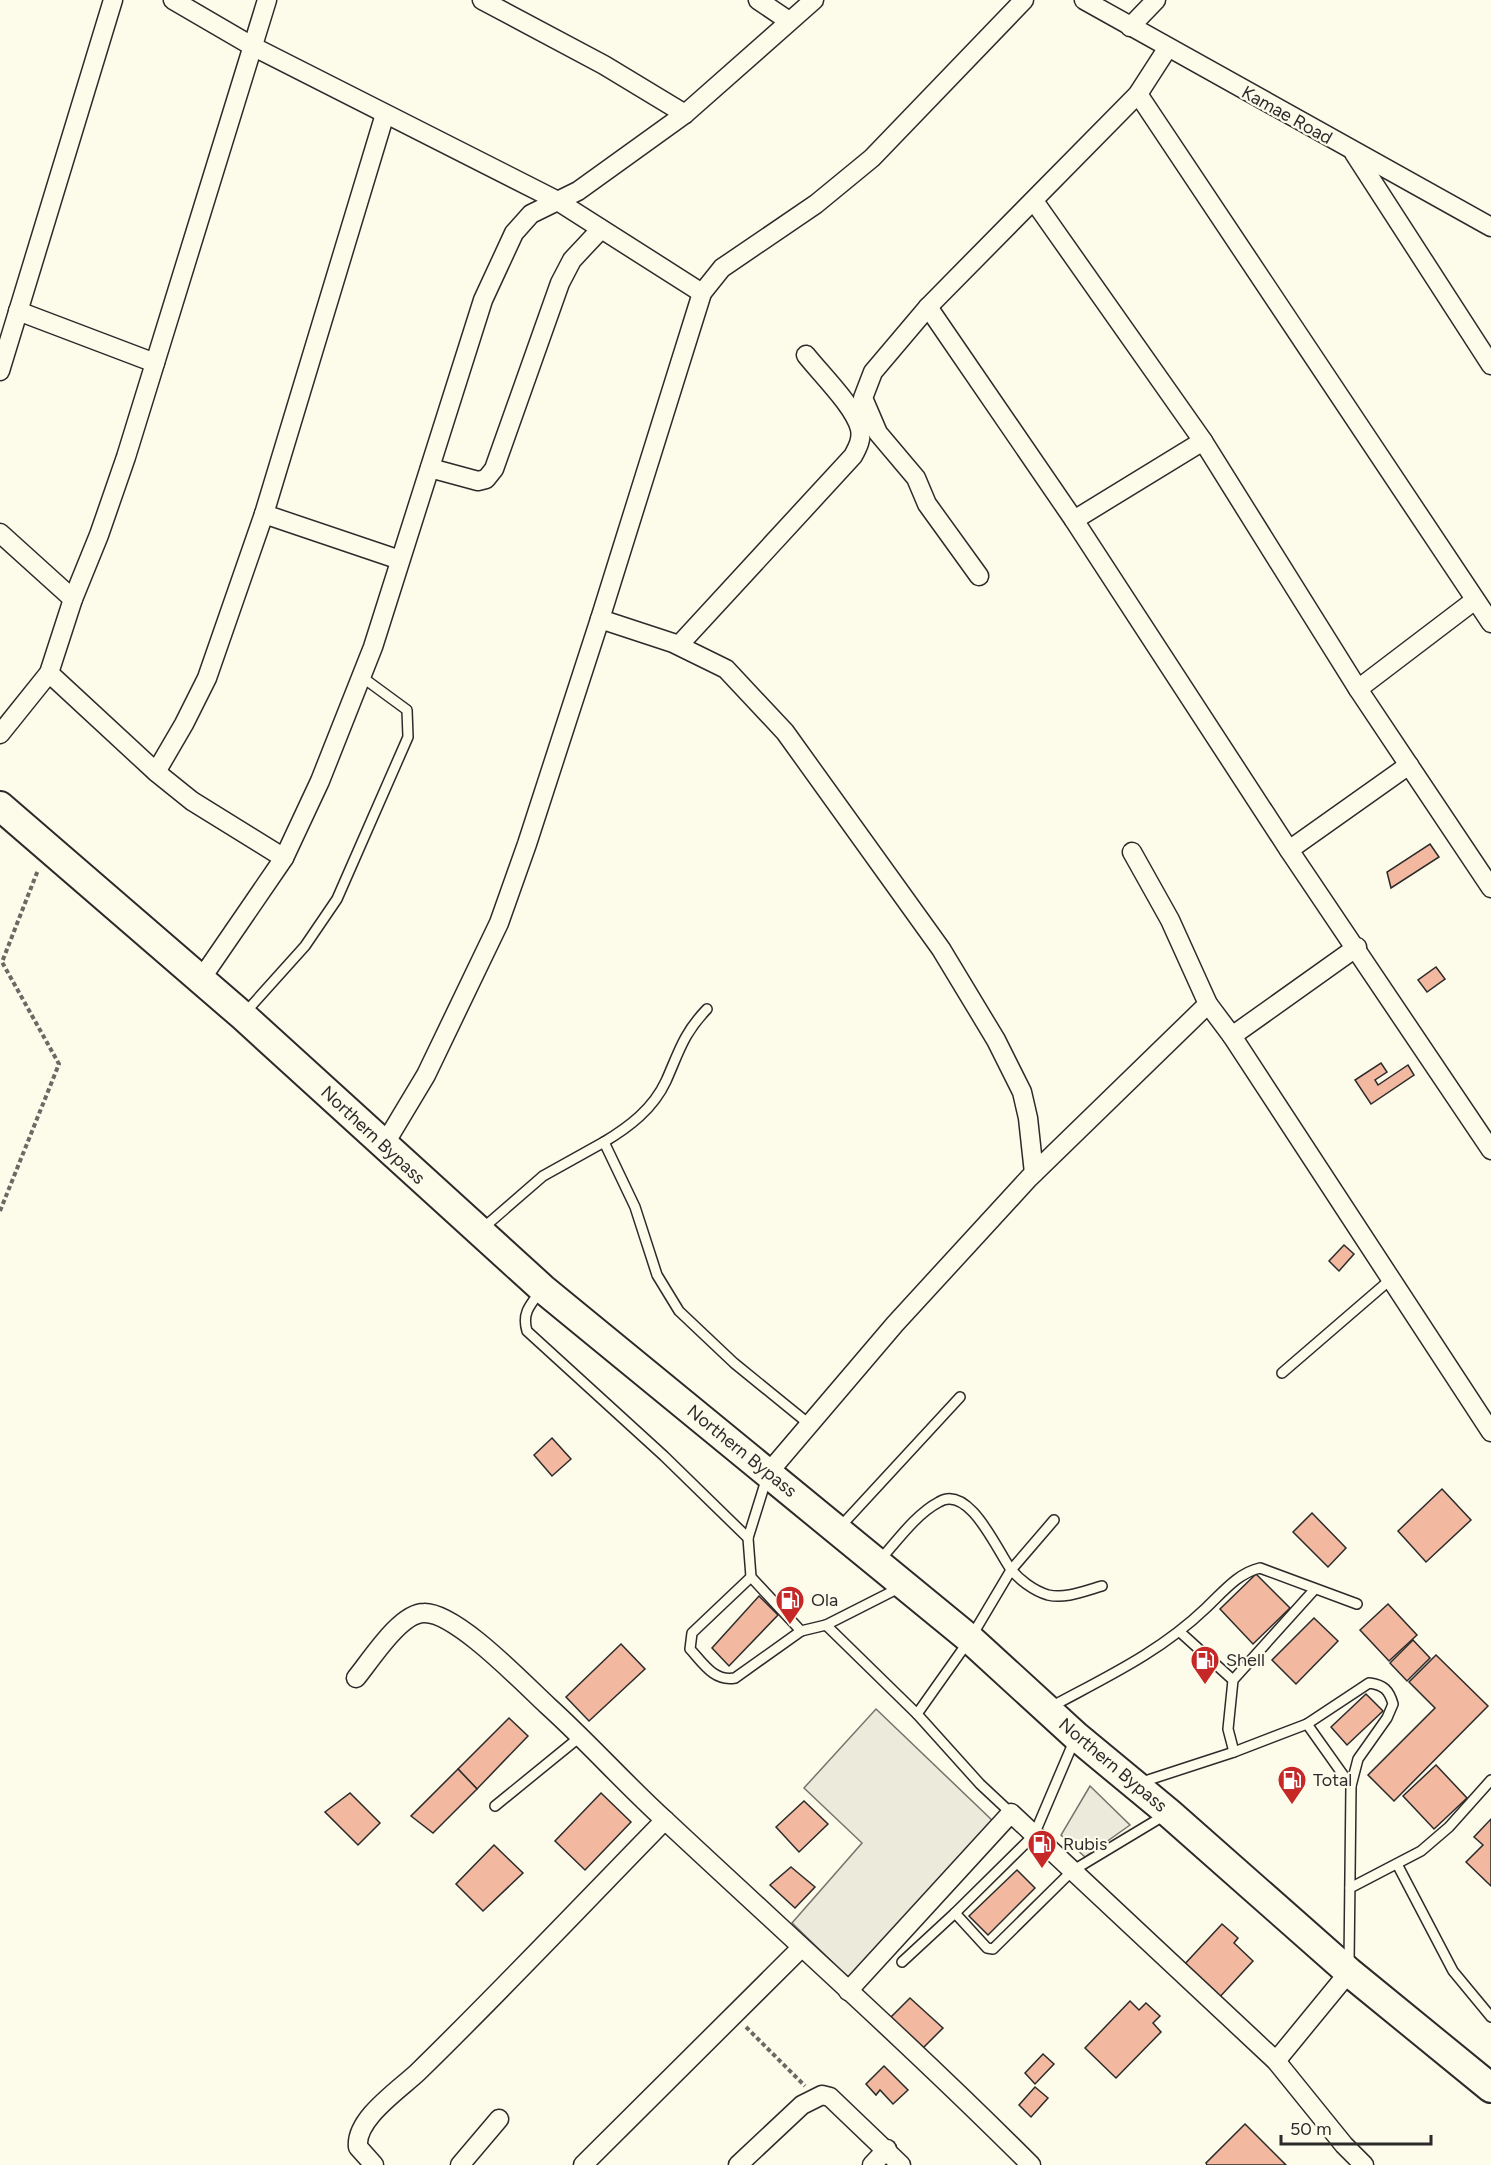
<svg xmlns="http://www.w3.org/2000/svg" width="1491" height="2165" font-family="Figtree,sans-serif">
	<rect width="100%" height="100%" fill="#fdfbea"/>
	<g fill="#ecebdb" stroke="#74746e" stroke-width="1.5">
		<polygon points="876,1709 995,1823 850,1979 792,1923 862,1843 804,1788"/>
		<polygon points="1090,1786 1130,1825 1085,1857 1061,1835"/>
	</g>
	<g fill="#f2b8a0" stroke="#2b2b2b" stroke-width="1.5">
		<polygon points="1430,844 1439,857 1391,888 1387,872"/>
		<polygon points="1436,967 1445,979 1427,992 1418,980"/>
		<polygon points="1381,1063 1387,1072 1375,1080 1378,1085 1408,1065 1414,1075 1371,1104 1355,1080"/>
		<polygon points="1344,1245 1354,1254 1339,1271 1329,1261"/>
		<polygon points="552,1438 571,1459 552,1476 534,1455"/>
		<polygon points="1442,1489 1471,1520 1426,1562 1398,1531"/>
		<polygon points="1312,1513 1346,1548 1328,1567 1293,1532"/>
		<polygon points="1256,1574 1290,1608 1253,1644 1220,1609"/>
		<polygon points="759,1596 778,1615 729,1666 712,1648"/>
		<polygon points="1388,1604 1417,1635 1389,1661 1360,1630"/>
		<polygon points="1314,1618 1338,1641 1296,1684 1272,1660"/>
		<polygon points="1413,1640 1430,1658 1407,1681 1390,1663"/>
		<polygon points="621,1644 645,1669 589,1721 566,1697"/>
		<polygon points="1436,1655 1488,1706 1394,1801 1368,1775 1435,1708 1409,1682"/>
		<polygon points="1366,1694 1383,1711 1347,1745 1331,1727"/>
		<polygon points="509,1718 528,1736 477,1789 458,1769"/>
		<polygon points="1436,1765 1467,1798 1434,1829 1403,1796"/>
		<polygon points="458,1769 477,1789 433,1833 411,1816"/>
		<polygon points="350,1793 380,1823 358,1845 325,1812"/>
		<polygon points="601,1793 631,1822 585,1870 555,1841"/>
		<polygon points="804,1801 828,1824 799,1852 776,1827"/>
		<polygon points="1491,1819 1491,1886 1466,1862 1483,1845 1474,1837"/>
		<polygon points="494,1845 523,1873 483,1911 456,1884"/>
		<polygon points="791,1867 815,1887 795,1908 770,1885"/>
		<polygon points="1017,1870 1035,1888 988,1935 969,1916"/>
		<polygon points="1222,1924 1238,1938 1234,1943 1253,1961 1217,2000 1182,1967"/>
		<polygon points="910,1998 943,2028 923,2048 890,2018"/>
		<polygon points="1130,2001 1139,2010 1146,2003 1160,2016 1153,2023 1161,2032 1116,2078 1085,2048"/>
		<polygon points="1043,2054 1054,2064 1035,2084 1025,2073"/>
		<polygon points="884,2066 908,2090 893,2104 880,2090 876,2095 866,2084"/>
		<polygon points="1035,2087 1048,2098 1031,2117 1019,2105"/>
		<polygon points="1245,2124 1286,2165 1207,2165 1206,2163"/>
	</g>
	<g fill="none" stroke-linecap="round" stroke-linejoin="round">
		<g stroke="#2b2b2b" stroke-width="12">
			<g id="service">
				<polyline points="244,1014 305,946 337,899 408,737 407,710 362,677"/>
				<path d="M604,1142C629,1127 653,1109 666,1081C679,1052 683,1034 707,1009"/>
				<polyline points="482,1229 543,1176 604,1142 635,1207 657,1275 679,1311 734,1363 809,1424"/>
				<path d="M540,1292C529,1306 522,1314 527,1331L664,1456L748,1538L751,1577L801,1631L826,1625L917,1714L980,1784L1011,1813"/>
				<polyline points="1282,1373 1391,1279"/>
				<polyline points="840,1527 960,1397"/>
				<polyline points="748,1538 767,1477"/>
				<path d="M880,1560C897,1541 916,1514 939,1502C969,1484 997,1550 1010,1568C1018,1579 1034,1591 1048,1595C1066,1599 1084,1591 1102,1586"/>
				<path d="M751,1577L692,1633L690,1649C703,1663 714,1682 735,1678L801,1631"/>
				<polyline points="826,1625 899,1588"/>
				<polyline points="1180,1632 1233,1680"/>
				<path d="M1049,1708C1106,1677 1159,1653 1206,1608C1223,1592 1238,1573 1260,1568L1357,1604"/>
				<polyline points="917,1714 970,1639 1011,1570 1054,1520"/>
				<polyline points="1307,1724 1351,1786"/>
				<polyline points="1074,1741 1034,1835 955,1913 987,1948 993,1949 1072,1871 1165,1815"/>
				<polyline points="1234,1752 1228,1729 1233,1680 1314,1590"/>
				<path d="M1139,1783L1234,1752L1307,1724L1369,1683C1384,1685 1389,1690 1393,1704L1387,1718L1358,1759L1351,1786L1349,1964"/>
				<polyline points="495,1806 581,1736"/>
				<polyline points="1397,1864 1453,1971 1491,2017"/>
				<polyline points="1350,1888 1421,1851 1449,1827 1491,1780"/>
				<polyline points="902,1962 955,1913"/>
			</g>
		</g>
		<g stroke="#2b2b2b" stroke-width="21">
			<g id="minor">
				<polyline points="173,0 252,46 556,200 702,293"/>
				<polyline points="482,0 604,65 685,114"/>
				<polyline points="758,0 789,21"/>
				<polyline points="1084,0 1491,227"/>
				<polyline points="1130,27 1156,0"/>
				<polyline points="1138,94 1491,623"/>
				<polyline points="1354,153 1491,365"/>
				<polyline points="1034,201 1203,441 1358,689 1491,888"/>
				<polyline points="928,307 1074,520 1289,850 1491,1150"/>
				<polyline points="18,311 155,363"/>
				<polyline points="0,371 113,0"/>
				<polyline points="430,468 478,481 486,479 494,469 560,283 572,260 601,229"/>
				<polyline points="264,514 400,560"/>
				<polyline points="1074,520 1203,441"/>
				<polyline points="0,533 73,599"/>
				<polyline points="979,576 927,504 916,478 878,433 863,398 873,372 928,307 1138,94 1167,49"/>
				<polyline points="600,619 673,643 726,669 785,732 941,949 996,1040 1022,1092 1028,1118 1034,1173"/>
				<path d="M679,645L853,456C858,447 862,439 860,429C855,407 820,373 806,355"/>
				<polyline points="49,673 156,772 192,801 284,858"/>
				<polyline points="1358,689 1475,600"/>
				<polyline points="0,734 49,673 73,599 99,535 126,457 267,0"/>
				<polyline points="156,772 184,724 207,678 264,514 385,114"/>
				<polyline points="1289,850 1409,765"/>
				<polyline points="1132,852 1170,920 1208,1004 1232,1036 1491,1432"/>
				<polyline points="201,979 284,858 320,781 373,647 483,300 514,233 531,214 578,191 685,114 814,0"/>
				<polyline points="1232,1036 1357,947"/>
				<polyline points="384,1145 426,1075 499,923 527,844 600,619 702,293 722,268 816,204 872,158 1024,0"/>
				<polyline points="769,1472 895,1324 1029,1178 1208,1004"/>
				<path d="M356,1678C371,1660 400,1613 424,1613C456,1612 523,1683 548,1706C589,1743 626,1785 667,1822C789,1936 913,2047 1031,2165"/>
				<polyline points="848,1991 1011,1813 1276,2061 1344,2145 1364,2165"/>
				<polyline points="1276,2061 1349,1972"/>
				<path d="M374,2165L358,2147C355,2119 399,2090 418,2072C502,1990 583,1904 665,1820"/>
				<polyline points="460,2165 499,2119"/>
				<polyline points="583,2165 801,1948"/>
				<polyline points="738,2165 802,2105 822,2095 830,2097 901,2165"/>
				<polyline points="872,2165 887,2149"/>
			</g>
		</g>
		<g stroke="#2b2b2b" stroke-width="32">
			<polyline id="primary" points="0,806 243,1016 543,1289 970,1639 1076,1736 1169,1813 1349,1972 1491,2088"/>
		</g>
		<g stroke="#6a6964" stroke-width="4" stroke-dasharray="4.5 3" stroke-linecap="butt">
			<polyline points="0,1211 59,1064 2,962 38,870"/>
			<polyline points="746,2027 805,2086"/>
		</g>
		<use href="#service" stroke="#fdfbea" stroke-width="9"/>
		<use href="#minor" stroke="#fdfbea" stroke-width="18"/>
		<use href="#primary" stroke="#fdfbea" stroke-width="28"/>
	</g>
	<defs>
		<g id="fuel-pin" transform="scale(1.5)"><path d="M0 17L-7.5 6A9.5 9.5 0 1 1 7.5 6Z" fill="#c62828" stroke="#fdfbea"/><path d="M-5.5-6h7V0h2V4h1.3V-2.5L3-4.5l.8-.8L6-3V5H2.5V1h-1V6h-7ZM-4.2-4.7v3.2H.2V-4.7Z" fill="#fff"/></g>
	</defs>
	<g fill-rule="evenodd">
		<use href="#fuel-pin" x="790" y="1600"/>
		<use href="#fuel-pin" x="1205" y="1660"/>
		<use href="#fuel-pin" x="1292" y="1780"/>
		<use href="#fuel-pin" x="1042" y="1844"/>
	</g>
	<g text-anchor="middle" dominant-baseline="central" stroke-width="4.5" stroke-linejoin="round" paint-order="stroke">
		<g font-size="18" fill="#2b2b2b" stroke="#fdfbea">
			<text transform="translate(1287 115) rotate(29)">Kamae Road</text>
			<text transform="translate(373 1135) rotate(43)">Northern Bypass</text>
			<text transform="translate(742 1451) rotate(39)">Northern Bypass</text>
			<text transform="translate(1113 1765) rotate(40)">Northern Bypass</text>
		</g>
		<g font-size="18" fill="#2b2b2b" stroke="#fdfbea" text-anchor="start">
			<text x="811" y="1600">Ola</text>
			<text x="1226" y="1660">Shell</text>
			<text x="1313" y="1780">Total</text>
			<text x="1063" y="1844">Rubis</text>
		</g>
	</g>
	<path d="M1281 2135v9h150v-9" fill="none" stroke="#2b2b2b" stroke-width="3"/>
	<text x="1290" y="2135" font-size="18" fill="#2b2b2b" stroke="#fdfbea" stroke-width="4.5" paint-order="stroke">50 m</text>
</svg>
